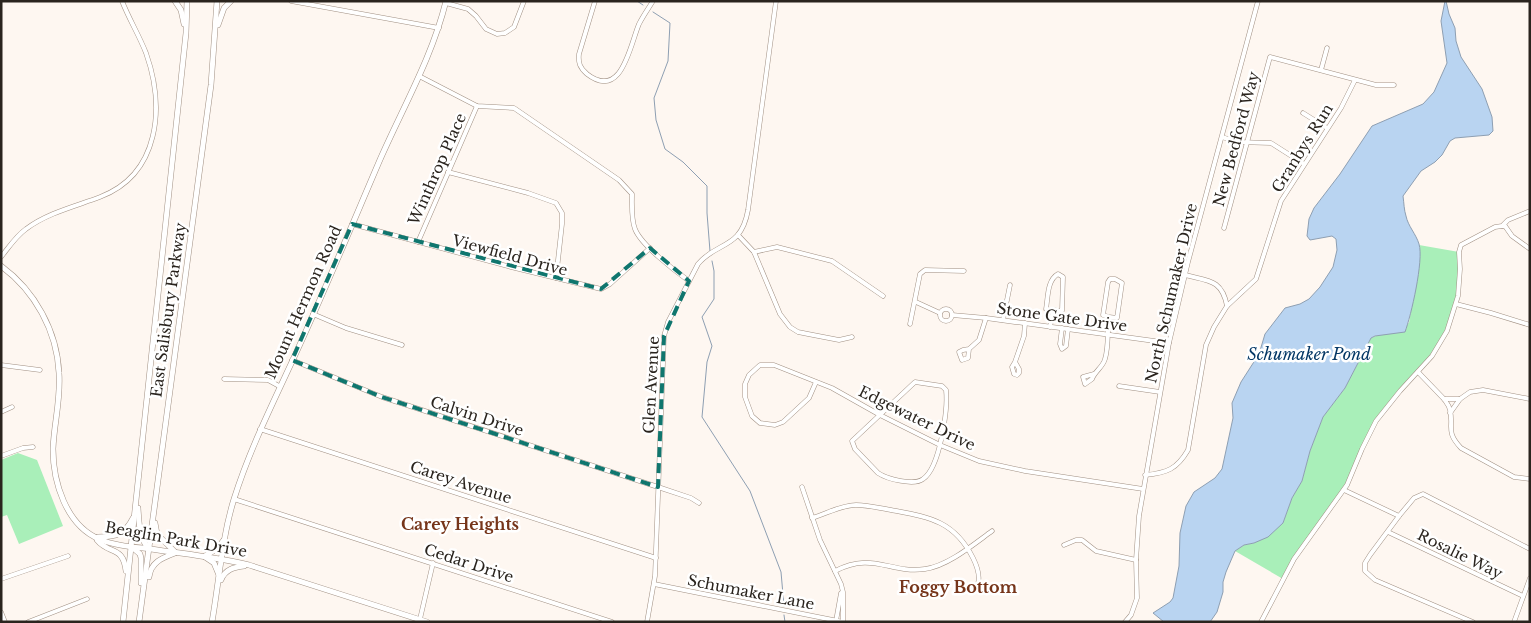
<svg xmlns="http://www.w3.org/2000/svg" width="1531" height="623" font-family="'Libre Baskerville',serif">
	<rect width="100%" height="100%" fill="#fef7f1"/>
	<g fill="#a9efb9">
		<polygon points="1419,245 1459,252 1458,296 1451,321 1436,350 1376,421 1347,485 1312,534 1283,579 1235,551 1244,545 1254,543 1283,523 1292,498 1302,481 1310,451 1323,417 1345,388 1371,338 1409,323 1420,254"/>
		<polygon points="18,453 37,460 63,526 19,544 7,515 1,517 1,460"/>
	</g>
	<path fill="#b9d4f1" stroke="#8e9fb2" d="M1445,1H1446L1449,14L1455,28L1456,41L1461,57L1482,89L1492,117L1493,131L1489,135L1455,138L1450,141L1442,155L1435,162L1421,171L1403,196C1404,203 1404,210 1406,216C1408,226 1416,234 1419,244C1424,260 1411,316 1405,332L1375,336L1371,338L1345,388L1323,417L1310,451L1302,481L1292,498L1283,523L1268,537L1254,543L1244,545L1235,551L1226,572L1223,582V592L1217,612L1210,622H1164L1153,613L1170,602L1173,598L1179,566L1180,533L1186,506L1194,492L1215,478L1222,469L1233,418L1232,403L1241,382L1259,354L1265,334L1285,308L1300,304L1309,299L1320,287L1333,267L1337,250L1336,239L1332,236L1310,240L1307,236L1309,219L1314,208L1340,174L1372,126L1423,104L1434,92L1447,63L1441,21Z"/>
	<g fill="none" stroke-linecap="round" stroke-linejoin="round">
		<g stroke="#8e9fb2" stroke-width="1">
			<polyline points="637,1 643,5"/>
			<polyline points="653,12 670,23 668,61 654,98 656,120 665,149 683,162 707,186 707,213 710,251"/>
			<polyline points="712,261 714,271 714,299 702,317 712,346 707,362 702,417 750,491 781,572 784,606"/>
			<polyline points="784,615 785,622"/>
		</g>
		<g stroke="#a19083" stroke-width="5">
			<g id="minor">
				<polyline points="291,1 439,28"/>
				<path d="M595,1L579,54C578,63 580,68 587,74C622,101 630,45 639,24C643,16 648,9 653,1"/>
				<polyline points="446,3 468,9 476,16 486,29 497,34 505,33 514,27 524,1"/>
				<polyline points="1321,70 1327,48"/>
				<path d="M419,76L477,106L514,108L619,180L632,194C632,205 631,219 635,229C641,245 675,271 689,281"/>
				<polyline points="1303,113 1327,128"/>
				<polyline points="1222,137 1237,142 1271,143 1304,164"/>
				<polyline points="448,172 528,193 556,203 562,213 562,224 556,278"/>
				<polyline points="352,224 511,267 601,289 610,284 650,248"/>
				<polyline points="1502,226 1505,226 1512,236 1530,249"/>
				<polyline points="1224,228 1270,57 1376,85 1394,85"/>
				<polyline points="738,235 754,252 780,314 790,327 798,332 808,334 839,340 852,337"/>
				<polyline points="418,242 477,106"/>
				<polyline points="754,252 777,247 832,261 883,296"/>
				<path d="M1,257C9,247 16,236 26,229C47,213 76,206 100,197C160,174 165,107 146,53C139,35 129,19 122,1"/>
				<path d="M1185,275C1208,281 1222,279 1227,306"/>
				<polyline points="916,302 940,313"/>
				<polyline points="1456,304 1491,313 1530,325"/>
				<circle cx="946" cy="315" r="6"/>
				<polyline points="313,314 346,328 402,345"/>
				<polyline points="952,315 986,318 1169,343"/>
				<polyline points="1003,320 1010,285"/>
				<polyline points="910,324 920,274 925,270 964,271"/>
				<path d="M1050,327L1053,310L1046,309C1048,298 1047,280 1058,274L1063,277L1062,311L1053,310"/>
				<polyline points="1062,328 1060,344 1062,349 1066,346 1068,329"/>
				<polyline points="969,349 963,350 959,352 962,360 968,358 969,349 979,340 986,318"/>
				<polyline points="292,360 382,397 658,487 691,498 699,503"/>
				<polyline points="1015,362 1012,367 1014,374 1017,375 1019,373 1019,369 1015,362 1024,336 1025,323"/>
				<polyline points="1,365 40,370"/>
				<polyline points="1418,372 1444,399 1460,399 1470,392 1483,390 1530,399"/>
				<path d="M1094,374L1083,377L1085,384L1092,379C1095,371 1103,367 1105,359C1109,346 1107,330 1109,317L1117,318L1122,283L1115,279H1110L1108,282L1103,315L1109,317"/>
				<polyline points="224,379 268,380 279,386"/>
				<polyline points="816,382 809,398 783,422 775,425 760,423 752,416 745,397 745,384 749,375 760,365 774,365 832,388 880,415 940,445 979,461 1025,471 1143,489"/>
				<path d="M915,382L942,386L946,390C948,409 940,468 923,479C914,486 887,479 878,473L855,449L852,441Z"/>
				<polyline points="1119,386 1160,392"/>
				<path d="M1444,399C1446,402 1449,405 1450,410C1454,427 1445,431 1461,448L1514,477L1530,479"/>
				<polyline points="1,412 12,407"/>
				<polyline points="1450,413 1460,399"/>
				<polyline points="260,429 656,558"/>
				<polyline points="1,456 23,448 33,447"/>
				<path d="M1145,475C1167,473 1177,469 1188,450L1206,345L1214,327L1227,306L1256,279L1281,201L1341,108L1355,80"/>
				<polyline points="802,487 820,540 841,584 843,592 843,622"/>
				<polyline points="1344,490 1399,516"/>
				<polyline points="234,499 612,622"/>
				<path d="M812,518C826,514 841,505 856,505C867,505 880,508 891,510C928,517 954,520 973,558C978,568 982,582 974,591"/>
				<polyline points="1388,532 1523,596"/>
				<polyline points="1064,545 1076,540 1082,540 1096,551 1136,560"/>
				<path d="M835,571C873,551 890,574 925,569C948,566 974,544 992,531"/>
				<polyline points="1,579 68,556"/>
				<polyline points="654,584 843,622"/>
				<polyline points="1,612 5,622"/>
				<polyline points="420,619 433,563"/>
				<polyline points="836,621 841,593"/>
				<polyline points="28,622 87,599"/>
				<path d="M647,622L655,576L664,336L668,322L698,264C717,241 741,250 748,210L776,1"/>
				<polyline points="1125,622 1131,615 1137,598 1136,560 1139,516 1169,343 1188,262 1258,1"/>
				<polyline points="1261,622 1294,559 1347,485 1362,449 1376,421 1400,391 1432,356 1447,331 1458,296 1460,269 1459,252 1461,245 1495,227 1502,226 1508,220 1530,211"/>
				<polyline points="1473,622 1375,580 1365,571 1365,563 1370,555 1399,516 1414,498 1423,494 1530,549"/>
				<polyline points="1514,622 1530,578"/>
			</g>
		</g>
		<g stroke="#a19083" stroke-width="6">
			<g id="major">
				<polyline points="175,1 181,10 184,24"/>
				<polyline points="218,25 224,8 231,1"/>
				<path d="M1,266C35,291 57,331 59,373C61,399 54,423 53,449C53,482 66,525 99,539C115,546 134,547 151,549C184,554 216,557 249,565L427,622"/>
				<path d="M138,508C139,523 139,538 149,549"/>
				<polyline points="155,523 157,534 175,552"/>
				<path d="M98,537C116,537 125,534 133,518"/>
				<path d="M97,540C109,555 123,545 126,571"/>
				<polyline points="133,548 140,554 141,558 141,583"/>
				<polyline points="205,556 218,548 223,541"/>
				<polyline points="205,557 214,563 219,575"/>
				<path d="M149,577C151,562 162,558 175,553"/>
				<path d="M221,580C225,569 235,567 244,566"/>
				<polyline points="123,622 186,33 187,1"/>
				<polyline points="139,622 211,85 217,1"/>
				<path d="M212,622C219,582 222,537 234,499C250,448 274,401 296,353C325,290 352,225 379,162C402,109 432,58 446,1"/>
			</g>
		</g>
		<use href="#minor" stroke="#fff" stroke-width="4"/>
		<use href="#major" stroke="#fff" stroke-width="5"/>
	</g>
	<path fill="none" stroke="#0f766e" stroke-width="4" stroke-dasharray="10 6" stroke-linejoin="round" d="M352,224L601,289L650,248L689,281L664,336L658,487L382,397L292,360Z"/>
	<g text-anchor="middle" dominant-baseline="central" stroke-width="5" stroke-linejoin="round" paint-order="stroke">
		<g font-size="15" fill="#2a241e" stroke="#fff">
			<text transform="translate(1236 139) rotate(-75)">New Bedford Way</text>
			<text transform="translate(1302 148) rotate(-58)">Granbys Run</text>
			<text transform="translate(437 169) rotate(-66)">Winthrop Place</text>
			<text transform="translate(510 255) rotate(15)">Viewfield Drive</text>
			<text transform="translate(1171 293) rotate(-77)">North Schumaker Drive</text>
			<text transform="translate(303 302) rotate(-66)">Mount Hermon Road</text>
			<text transform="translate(168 310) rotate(-82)">East Salisbury Parkway</text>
			<text transform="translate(1062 317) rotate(8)">Stone Gate Drive</text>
			<text transform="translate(651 385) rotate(-87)">Glen Avenue</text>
			<text transform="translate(477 416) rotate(18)">Calvin Drive</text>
			<text transform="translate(917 418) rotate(26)">Edgewater Drive</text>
			<text transform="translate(461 482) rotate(18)">Carey Avenue</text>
			<text transform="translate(176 539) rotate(10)">Beaglin Park Drive</text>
			<text transform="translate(1460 554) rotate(26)">Rosalie Way</text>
			<text transform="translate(469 563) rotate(18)">Cedar Drive</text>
			<text transform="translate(751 592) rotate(11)">Schumaker Lane</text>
		</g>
		<g font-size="16" font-style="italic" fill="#043765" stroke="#fff">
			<text x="1309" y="354">Schumaker Pond</text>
		</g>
		<g font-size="16" font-weight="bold" fill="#76351a" stroke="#fff">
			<text x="460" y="524">Carey Heights</text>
			<text x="958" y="587">Foggy Bottom</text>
		</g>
	</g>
	<rect width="1531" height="623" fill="none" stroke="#2a241e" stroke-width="5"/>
</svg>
